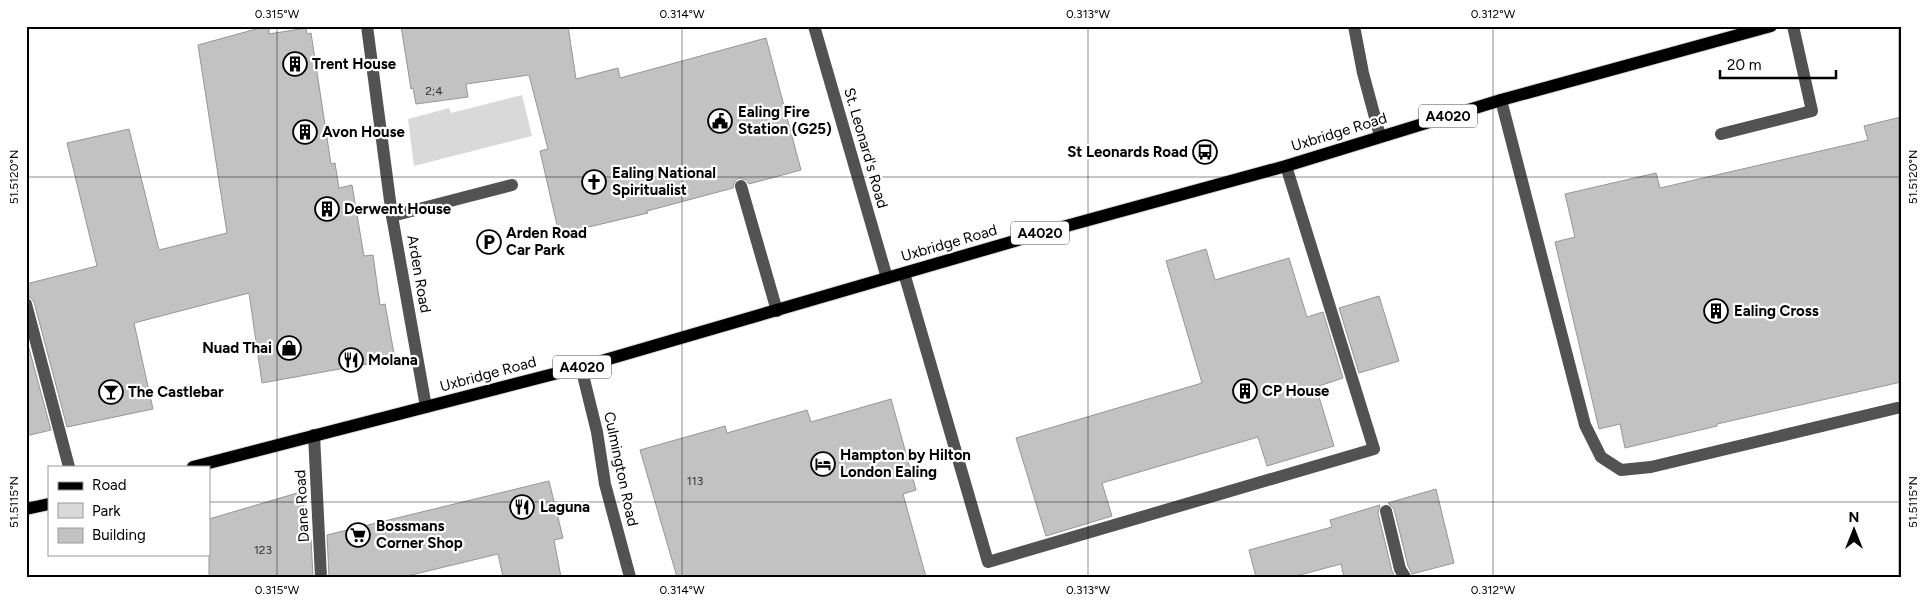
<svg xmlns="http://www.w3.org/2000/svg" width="1927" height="603" font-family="Figtree,sans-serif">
	<rect width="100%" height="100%" fill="#fff"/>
	<polygon fill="#d9d9d9" points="522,95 532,136 414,166 408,119 449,108 451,113"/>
	<g fill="#c2c2c2" stroke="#969696">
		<polygon points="267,26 269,26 269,34 306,28 307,34 311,33 331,164 335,163 339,188 352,185 364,256 373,255 380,305 385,304 395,359 262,383 249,293 134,323 153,409 67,427 34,302 31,298 26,296 26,284 97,266 67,143 129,129 159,250 227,233 198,45"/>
		<polygon points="401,26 568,26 576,79 618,68 620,78 766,38 801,170 749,184 746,180 739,178 735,181 733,188 647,211 648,213 559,234 540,151 548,149 529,75 466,84 468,97 416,104 413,88 411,89"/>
		<polygon points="1901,117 1901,382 1717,424 1717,426 1625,448 1620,424 1599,429 1555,242 1575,237 1565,194 1656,173 1660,188 1868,140 1864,126"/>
		<polygon points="1206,249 1215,280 1289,258 1307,317 1323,312 1343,378 1316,387 1334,446 1267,466 1258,437 1102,483 1112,516 1046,536 1016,438 1202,383 1166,261"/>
		<polygon points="1379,296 1399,361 1359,373 1339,308"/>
		<polygon points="26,337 51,430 26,436"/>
		<polygon points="891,399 916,490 903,494 926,577 677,577 640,450 725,426 727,433 807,410 811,422"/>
		<polygon points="549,481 563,538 554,540 561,577 503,577 498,554 403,577 329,577 327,535"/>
		<polygon points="1436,489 1454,563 1412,574 1408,566 1394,509 1388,503"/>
		<polygon points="304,491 304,541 311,539 313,577 209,577 209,519"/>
		<polygon points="1380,505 1378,513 1392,571 1395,577 1344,577 1341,564 1292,577 1256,577 1249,550 1332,527 1330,520"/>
	</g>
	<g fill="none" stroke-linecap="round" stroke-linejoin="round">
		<g stroke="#dbdbdb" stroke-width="14">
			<g id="major">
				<polyline points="193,467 581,367 1059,228 1286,166 1501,100 1771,26"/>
				<polyline points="26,509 49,504"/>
			</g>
		</g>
		<g stroke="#525252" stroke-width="12">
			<polyline points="367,26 392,216 426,407"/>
			<polyline points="814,26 887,278"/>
			<polyline points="1354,26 1363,73 1380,136"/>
			<polyline points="1501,100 1585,425 1601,457 1621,470 1651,467 1897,408"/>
			<polyline points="1721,134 1812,111 1793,26"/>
			<polyline points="741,186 777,311"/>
			<polyline points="392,216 512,185"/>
			<polyline points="904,273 988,562 1374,449 1286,166"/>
			<polyline points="26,304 69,467"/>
			<polyline points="581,367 597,432 605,484 630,577"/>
			<polyline points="314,435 321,577"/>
			<polyline points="1386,511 1400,569 1405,577"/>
		</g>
		<use href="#major" stroke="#000" stroke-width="12"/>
	</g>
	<path fill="none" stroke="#000" stroke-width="1" stroke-opacity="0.45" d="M277,26V577M682,26V577M1088,26V577M1493,26V577M1899,26V577M26,177H1901M26,502H49M209,502H1901"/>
	<defs>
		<g id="building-ring" transform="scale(1.25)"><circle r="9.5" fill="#fff" stroke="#000" stroke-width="1.5"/><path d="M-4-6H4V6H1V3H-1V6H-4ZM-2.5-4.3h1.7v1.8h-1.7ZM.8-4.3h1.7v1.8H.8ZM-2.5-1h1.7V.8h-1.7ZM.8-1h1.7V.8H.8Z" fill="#000"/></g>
		<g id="civic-ring" transform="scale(1.25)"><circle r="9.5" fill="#fff" stroke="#000" stroke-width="1.5"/><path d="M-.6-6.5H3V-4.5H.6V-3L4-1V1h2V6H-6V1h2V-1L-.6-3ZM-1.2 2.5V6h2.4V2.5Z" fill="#000"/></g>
		<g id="bus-ring" transform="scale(1.25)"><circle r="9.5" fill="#fff" stroke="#000" stroke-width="1.5"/><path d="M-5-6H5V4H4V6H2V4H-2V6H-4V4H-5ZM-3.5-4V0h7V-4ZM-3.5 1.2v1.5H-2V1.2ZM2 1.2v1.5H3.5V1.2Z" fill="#000"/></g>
		<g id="church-ring" transform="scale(1.25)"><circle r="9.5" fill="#fff" stroke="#000" stroke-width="1.5"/><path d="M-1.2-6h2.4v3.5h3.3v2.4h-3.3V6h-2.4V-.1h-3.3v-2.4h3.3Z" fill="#000"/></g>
		<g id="parking-ring" transform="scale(1.25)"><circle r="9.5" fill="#fff" stroke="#000" stroke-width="1.5"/><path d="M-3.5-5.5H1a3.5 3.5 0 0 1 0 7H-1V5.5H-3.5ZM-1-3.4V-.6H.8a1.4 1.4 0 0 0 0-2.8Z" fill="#000"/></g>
		<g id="shop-ring" transform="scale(1.25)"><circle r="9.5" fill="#fff" stroke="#000" stroke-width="1.5"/><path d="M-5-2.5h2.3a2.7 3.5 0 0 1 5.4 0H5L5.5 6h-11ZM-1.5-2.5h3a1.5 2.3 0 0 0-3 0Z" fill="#000"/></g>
		<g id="restaurant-ring" transform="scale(1.25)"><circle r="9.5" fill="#fff" stroke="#000" stroke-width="1.5"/><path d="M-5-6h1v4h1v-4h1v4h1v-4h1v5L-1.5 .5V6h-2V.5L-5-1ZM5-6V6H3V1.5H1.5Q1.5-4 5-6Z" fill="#000"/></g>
		<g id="bar-ring" transform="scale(1.25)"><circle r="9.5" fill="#fff" stroke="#000" stroke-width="1.5"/><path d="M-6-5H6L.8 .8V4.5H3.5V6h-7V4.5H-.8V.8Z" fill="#000"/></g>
		<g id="hotel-ring" transform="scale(1.25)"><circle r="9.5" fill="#fff" stroke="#000" stroke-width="1.5"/><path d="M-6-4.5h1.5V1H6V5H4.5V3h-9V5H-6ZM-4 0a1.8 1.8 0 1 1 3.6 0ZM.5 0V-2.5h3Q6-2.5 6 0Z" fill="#000"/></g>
		<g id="supermarket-ring" transform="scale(1.25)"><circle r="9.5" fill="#fff" stroke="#000" stroke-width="1.5"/><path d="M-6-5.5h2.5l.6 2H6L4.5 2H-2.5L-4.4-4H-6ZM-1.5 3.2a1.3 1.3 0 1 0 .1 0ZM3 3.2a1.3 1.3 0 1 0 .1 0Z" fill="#000"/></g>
	</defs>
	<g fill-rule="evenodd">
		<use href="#building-ring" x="295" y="64"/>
		<use href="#civic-ring" x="720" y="121"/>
		<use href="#building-ring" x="305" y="132"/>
		<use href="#bus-ring" x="1205" y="152"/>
		<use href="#church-ring" x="594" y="182"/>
		<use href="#building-ring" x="327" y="209"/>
		<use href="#parking-ring" x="489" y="242"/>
		<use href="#building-ring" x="1716" y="311"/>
		<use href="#shop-ring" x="289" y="348"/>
		<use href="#restaurant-ring" x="351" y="360"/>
		<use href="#building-ring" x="1245" y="391"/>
		<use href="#bar-ring" x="111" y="392"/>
		<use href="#hotel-ring" x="823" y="464"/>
		<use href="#restaurant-ring" x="522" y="507"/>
		<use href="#supermarket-ring" x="358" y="535"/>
	</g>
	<g text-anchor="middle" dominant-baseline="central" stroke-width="4.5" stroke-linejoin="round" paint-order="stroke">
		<g font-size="12" fill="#303030">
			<text x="434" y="91">2;4</text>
			<text x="695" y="481">113</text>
			<text x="263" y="550">123</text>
		</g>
		<g fill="#fff" stroke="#4c4c4c" stroke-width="1">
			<rect x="1419" y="104.5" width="58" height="23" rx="4"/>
			<rect x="1011" y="221.5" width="58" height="23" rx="4"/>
			<rect x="553" y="355.5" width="58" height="23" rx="4"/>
		</g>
		<g font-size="14" font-weight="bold" fill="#000">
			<text x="1448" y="116">A4020</text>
			<text x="1040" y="233">A4020</text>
			<text x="582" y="367">A4020</text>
		</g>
		<g font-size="15" font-weight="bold" fill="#000" stroke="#fff" text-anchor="start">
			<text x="312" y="64">Trent House</text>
			<text x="738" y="112">Ealing Fire<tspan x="738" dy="17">Station (G25)</tspan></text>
			<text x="322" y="132">Avon House</text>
			<text x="1188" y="152" text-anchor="end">St Leonards Road</text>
			<text x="612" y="173">Ealing National<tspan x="612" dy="17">Spiritualist</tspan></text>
			<text x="344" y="209">Derwent House</text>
			<text x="506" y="233">Arden Road<tspan x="506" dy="17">Car Park</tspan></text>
			<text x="1734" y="311">Ealing Cross</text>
			<text x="272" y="348" text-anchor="end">Nuad Thai</text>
			<text x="368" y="360">Molana</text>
			<text x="1262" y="391">CP House</text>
			<text x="128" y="392">The Castlebar</text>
			<text x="840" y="455">Hampton by Hilton<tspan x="840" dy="17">London Ealing</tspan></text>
			<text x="540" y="507">Laguna</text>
			<text x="376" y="526">Bossmans<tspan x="376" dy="17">Corner Shop</tspan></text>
		</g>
		<g font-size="15" fill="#000" stroke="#fff">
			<text transform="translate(1339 132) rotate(-17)">Uxbridge Road</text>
			<text transform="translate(866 148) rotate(74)">St. Leonard's Road</text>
			<text transform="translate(949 243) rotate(-16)">Uxbridge Road</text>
			<text transform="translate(419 274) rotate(80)">Arden Road</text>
			<text transform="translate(488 374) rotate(-15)">Uxbridge Road</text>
			<text transform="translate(621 469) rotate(78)">Culmington Road</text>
			<text transform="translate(302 506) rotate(-93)">Dane Road</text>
		</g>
	</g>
	<rect width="1927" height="603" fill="none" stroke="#ffffff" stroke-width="55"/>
	<rect x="48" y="466" width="162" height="90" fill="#ffffff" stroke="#999999"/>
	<rect x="58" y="482" width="25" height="8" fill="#000000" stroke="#999999"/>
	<text x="92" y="490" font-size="15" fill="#000000">Road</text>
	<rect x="58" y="503" width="25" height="15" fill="#d9d9d9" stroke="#999999"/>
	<text x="92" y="516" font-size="15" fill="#000000">Park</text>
	<rect x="58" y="528" width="25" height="15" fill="#c2c2c2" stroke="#999999"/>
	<text x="92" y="540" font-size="15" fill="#000000">Building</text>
	<g transform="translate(1854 530)" stroke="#ffffff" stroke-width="4" paint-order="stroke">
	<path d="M0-4L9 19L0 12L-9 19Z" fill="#000000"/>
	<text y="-8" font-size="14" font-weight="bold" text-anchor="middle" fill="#000000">N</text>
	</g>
	<path d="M1720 70v8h116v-8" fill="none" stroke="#000000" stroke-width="2.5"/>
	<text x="1727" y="70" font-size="15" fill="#000000" stroke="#ffffff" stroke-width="4" paint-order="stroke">20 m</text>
	<rect x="28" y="28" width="1872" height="548" fill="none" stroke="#000" stroke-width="2"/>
	<g font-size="12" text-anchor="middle" fill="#000">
		<text x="277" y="18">0.315°W</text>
		<text x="682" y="18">0.314°W</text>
		<text x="1088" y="18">0.313°W</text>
		<text x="1493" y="18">0.312°W</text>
		<text transform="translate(14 177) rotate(-90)" y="4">51.5120°N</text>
		<text transform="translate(1913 177) rotate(-90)" y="4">51.5120°N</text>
		<text transform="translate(14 502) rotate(-90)" y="4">51.5115°N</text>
		<text transform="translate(1913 502) rotate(-90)" y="4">51.5115°N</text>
		<text x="277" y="594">0.315°W</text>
		<text x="682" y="594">0.314°W</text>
		<text x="1088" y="594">0.313°W</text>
		<text x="1493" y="594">0.312°W</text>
	</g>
</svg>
